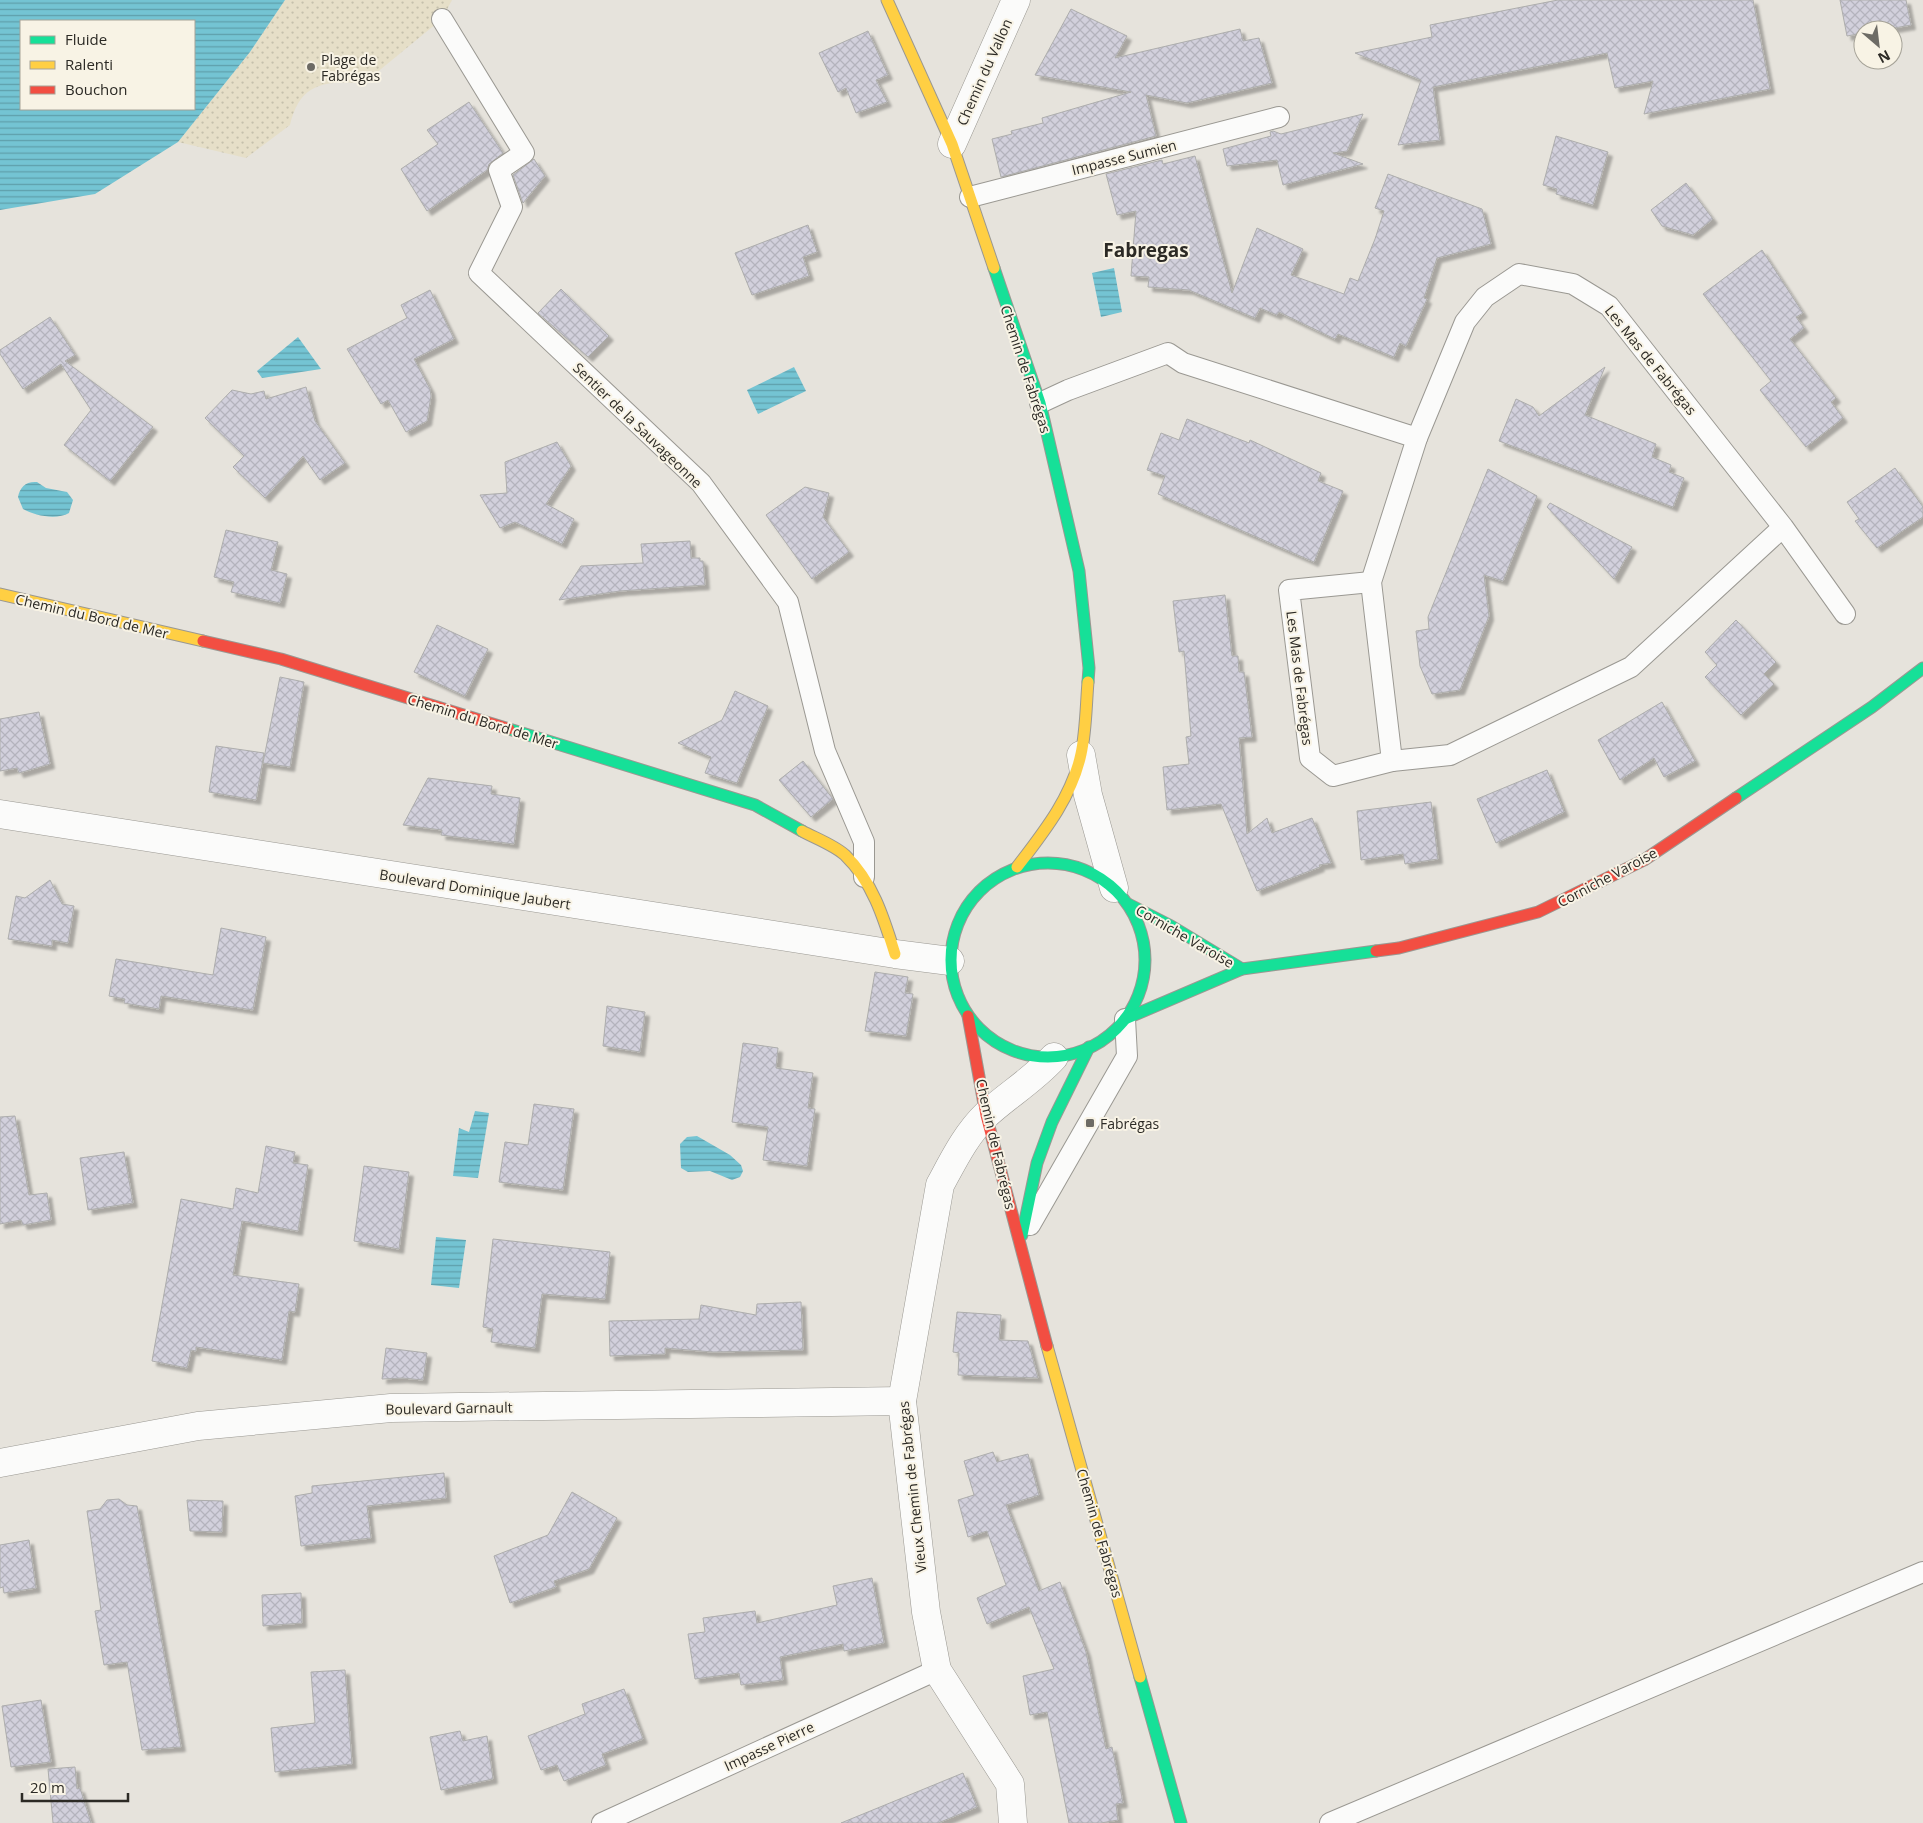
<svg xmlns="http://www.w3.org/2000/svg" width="1923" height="1823" font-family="'Open Sans',sans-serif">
	<defs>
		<pattern id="sand-dots" width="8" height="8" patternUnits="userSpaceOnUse" patternTransform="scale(1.25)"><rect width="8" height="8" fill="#e6dfc8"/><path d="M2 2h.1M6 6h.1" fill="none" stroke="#c5c0ac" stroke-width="1.8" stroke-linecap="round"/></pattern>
		<pattern id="water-rules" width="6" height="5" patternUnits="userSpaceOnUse" patternTransform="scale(1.25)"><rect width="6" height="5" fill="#74c4d3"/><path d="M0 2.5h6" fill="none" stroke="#5f9fab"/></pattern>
		<pattern id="building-cross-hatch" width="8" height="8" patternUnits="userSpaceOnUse" patternTransform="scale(1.25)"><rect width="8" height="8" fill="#d2d0dc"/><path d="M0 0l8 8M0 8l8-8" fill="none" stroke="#b4b3bd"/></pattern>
		<filter id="shadow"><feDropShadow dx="4.5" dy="4.5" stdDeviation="1" flood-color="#0004"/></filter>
	</defs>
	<rect width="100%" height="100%" fill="#e6e3dc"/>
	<path fill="url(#sand-dots)" d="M285,0H452L442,19L364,83C325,81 300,82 290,125L246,158L178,142L250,52Z"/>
	<g fill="url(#water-rules)" fill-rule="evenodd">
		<path d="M0,0H285L250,52L178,142L95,194L0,210ZM21,21H194V109H21Z"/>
		<polygon points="1114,268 1122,312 1101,317 1092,273"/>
		<polygon points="298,337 321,369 262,378 257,371"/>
		<polygon points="794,367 806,391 758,414 747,390"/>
		<path d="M37,482L46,488L67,492L73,500L69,513C57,520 35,516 23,509L18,497C20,487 26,481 37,482Z"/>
		<polygon points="475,1111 489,1113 478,1178 453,1176 459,1128 469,1132"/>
		<polygon points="697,1136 730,1155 741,1165 743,1171 740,1177 732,1180 710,1171 688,1172 681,1168 680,1144 687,1137"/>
		<polygon points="436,1237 466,1240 459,1288 431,1285"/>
	</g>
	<g fill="url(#building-cross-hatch)" stroke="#adadac" filter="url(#shadow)">
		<polygon points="1558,0 1753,0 1770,89 1644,114 1653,81 1615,88 1607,53 1433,87 1440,140 1398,145 1421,80 1355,53 1432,37 1430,25"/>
		<polygon points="1840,0 1906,0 1911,25 1883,30 1863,30 1863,33 1847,36"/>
		<polygon points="1071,9 1127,36 1115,58 1240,29 1243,41 1259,38 1272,83 1187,103 1146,95 1156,136 1001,177 992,139 1012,134 1011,131 1043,123 1042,118 1131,92 1035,75"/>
		<polygon points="868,31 888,75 876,80 887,102 856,113 846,88 838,92 819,53"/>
		<polygon points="469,102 503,153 489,164 487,170 427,211 401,169 438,144 427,130"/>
		<polygon points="1363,114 1347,151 1333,153 1363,164 1283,185 1277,160 1227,166 1223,149 1271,136 1270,132 1273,131 1281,134"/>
		<polygon points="1556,136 1608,152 1593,205 1556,194 1557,189 1543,185"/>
		<polygon points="1195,156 1232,293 1257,228 1303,249 1291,275 1344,294 1350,278 1358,281 1375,239 1384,211 1375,208 1388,174 1482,209 1491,244 1437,258 1424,298 1427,299 1406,346 1400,343 1394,357 1338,334 1335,339 1279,312 1277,315 1260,308 1255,318 1189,290 1148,287 1149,277 1131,276 1136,211 1117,215 1106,174 1162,160 1163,164"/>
		<polygon points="534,159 545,176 523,203 513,175"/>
		<polygon points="1686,183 1713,219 1693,235 1662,226 1651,210"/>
		<polygon points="808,225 817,252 803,257 809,276 752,295 735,253"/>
		<polygon points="1762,250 1803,313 1796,317 1804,328 1790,339 1836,398 1831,402 1843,418 1806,447 1760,390 1771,381 1703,294"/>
		<polygon points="561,289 609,336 588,357 538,313"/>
		<polygon points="430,290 454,339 414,359 430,389 431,396 427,421 406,432 388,400 381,404 347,349 407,318 401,305"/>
		<polygon points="50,317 75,355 65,361 153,427 110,481 64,445 91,410 61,364 23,389 0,354 0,350"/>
		<polygon points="1605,367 1585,415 1656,444 1652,457 1671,465 1669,472 1684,478 1673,507 1499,441 1516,399 1533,407 1539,416"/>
		<polygon points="306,387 315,421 345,463 320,480 303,456 265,498 233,467 244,456 205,418 232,390 251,394 264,391 266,399"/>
		<polygon points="1187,419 1249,443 1250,440 1321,473 1318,481 1343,491 1314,562 1158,494 1165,476 1147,470 1161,433 1179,440"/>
		<polygon points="557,442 571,466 546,504 574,519 562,544 515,522 500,528 480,495 507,493 505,462"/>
		<polygon points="1895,468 1923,507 1923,517 1877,548 1855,521 1859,519 1847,502"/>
		<polygon points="1488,469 1537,496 1503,581 1484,575 1489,616 1460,690 1432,694 1420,666 1416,631 1429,629 1428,617"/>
		<polygon points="805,487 829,493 823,517 849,552 812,579 766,515"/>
		<polygon points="1550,503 1632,547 1614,579 1547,507"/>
		<polygon points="226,530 278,542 271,570 287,574 280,603 231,592 234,582 214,577"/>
		<polygon points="690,541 691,558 700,558 700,561 703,561 705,585 620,591 559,600 581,566 643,563 641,544"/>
		<polygon points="1225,595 1232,656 1238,656 1239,672 1244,672 1252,737 1239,738 1247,834 1267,818 1272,833 1312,818 1331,863 1319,865 1320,867 1257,891 1221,804 1167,810 1163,767 1189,764 1186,737 1191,736 1184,651 1179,652 1173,601"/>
		<polygon points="1736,620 1776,662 1764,674 1774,684 1741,715 1705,677 1717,665 1705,652"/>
		<polygon points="437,625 488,649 465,696 414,672"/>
		<polygon points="280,677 304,682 290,767 263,763"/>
		<polygon points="735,691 768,706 737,783 705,773 711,757 678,743 722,720"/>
		<polygon points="1662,702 1695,761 1664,777 1654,758 1620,780 1598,740"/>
		<polygon points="39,712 50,764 19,773 17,768 0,771 0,719"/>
		<polygon points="216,746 264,753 256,800 209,792"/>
		<polygon points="803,761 833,799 811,817 779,780"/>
		<polygon points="1547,770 1564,812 1496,843 1477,799"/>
		<polygon points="428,778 492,786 491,794 520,798 514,844 441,835 442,830 403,825"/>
		<polygon points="1431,802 1438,859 1405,864 1403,854 1361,860 1357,811"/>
		<polygon points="50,880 62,904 74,906 68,943 52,940 52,946 8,939 16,896 25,898"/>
		<polygon points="221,928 266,937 253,1010 161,996 159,1009 124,1003 125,999 109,996 116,959 213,975"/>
		<polygon points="875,972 908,977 905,993 913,994 906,1036 865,1031"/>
		<polygon points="607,1006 645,1012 640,1052 603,1046"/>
		<polygon points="743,1043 778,1048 776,1068 813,1073 808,1108 815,1109 807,1166 763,1160 768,1127 732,1122"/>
		<polygon points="534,1104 574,1109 563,1190 499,1182 505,1142 528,1145"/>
		<polygon points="15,1116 29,1195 47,1193 51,1220 23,1225 21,1220 0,1224 0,1117"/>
		<polygon points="266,1146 295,1152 293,1163 308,1165 298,1231 242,1221 233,1275 299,1284 295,1312 289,1311 282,1360 196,1347 196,1351 191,1350 187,1368 152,1361 181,1199 233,1209 236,1188 258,1193"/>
		<polygon points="124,1152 133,1203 88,1210 80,1158"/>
		<polygon points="364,1166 409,1172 399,1249 354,1241"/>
		<polygon points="493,1239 610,1252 605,1299 542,1294 535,1348 491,1342 493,1329 483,1327"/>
		<polygon points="801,1302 803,1350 713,1352 665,1348 665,1354 610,1356 609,1321 699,1319 701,1305 756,1315 757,1304"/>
		<polygon points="957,1312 1001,1315 999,1340 1028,1341 1038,1378 958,1375 959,1353 953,1352"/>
		<polygon points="386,1348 427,1353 423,1380 403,1378 382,1379"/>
		<polygon points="993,1452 997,1462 1028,1454 1039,1495 1006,1505 1039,1591 1060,1582 1086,1652 1106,1749 1112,1747 1118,1777 1123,1803 1116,1804 1118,1820 1101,1823 1069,1823 1047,1712 1030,1715 1023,1676 1054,1669 1029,1607 987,1624 977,1598 1006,1585 987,1531 968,1537 958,1500 974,1495 964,1461"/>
		<polygon points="444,1473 446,1498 367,1506 371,1538 301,1546 295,1496 312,1493 312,1486"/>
		<polygon points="572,1492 617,1518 589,1569 554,1581 556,1587 510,1603 494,1556 548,1535"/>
		<polygon points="119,1499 127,1505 137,1506 181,1747 142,1750 127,1662 104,1665 95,1611 101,1610 87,1511 100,1509 107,1500"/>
		<polygon points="187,1500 223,1501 222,1532 190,1531"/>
		<polygon points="29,1540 36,1588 4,1593 3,1587 0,1588 0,1545"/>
		<polygon points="872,1578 884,1643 844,1651 843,1644 780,1657 783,1680 741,1685 739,1673 695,1679 688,1634 705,1632 703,1618 755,1611 757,1623 837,1605 833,1586"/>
		<polygon points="301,1593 302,1623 263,1626 262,1595"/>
		<polygon points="345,1670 352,1764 275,1772 271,1728 315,1723 311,1672"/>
		<polygon points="624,1689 643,1739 602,1754 606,1765 564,1781 557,1765 541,1770 528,1736 585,1714 582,1704"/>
		<polygon points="41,1700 51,1762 11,1767 2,1706"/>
		<polygon points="460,1731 463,1741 487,1736 493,1779 441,1790 430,1737"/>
		<polygon points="75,1767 77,1789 80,1788 91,1823 53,1823 48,1769"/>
		<polygon points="963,1773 977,1807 938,1823 841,1823"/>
	</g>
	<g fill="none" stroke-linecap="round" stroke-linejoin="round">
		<g stroke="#9a9892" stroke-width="22">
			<g id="lane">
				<polyline points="442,19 524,153 499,170 512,207 479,273 701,483 788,602 825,751 864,842 864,877"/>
				<polyline points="970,197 1279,117"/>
				<polyline points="1040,403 1068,390 1168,353 1183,363 1417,438"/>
				<polyline points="1783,527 1631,667 1450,755 1392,761 1371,582 1417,438 1465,322 1485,297 1519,274 1573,284 1609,306 1783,527 1845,614"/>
				<polyline points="1371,582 1289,590 1310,758 1333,776 1392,761"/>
				<polyline points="1030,1225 1127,1056 1125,1019"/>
				<polyline points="602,1823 937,1670"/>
				<polyline points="1330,1823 1923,1572"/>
			</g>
		</g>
		<g stroke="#9a9892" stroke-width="29">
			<g id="street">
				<polyline points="952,144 1016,0"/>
				<polyline points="1081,755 1088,795 1114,888"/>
				<polyline points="0,814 895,954 950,961"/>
				<polyline points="0,1463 198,1426 391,1408 902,1401"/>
				<path d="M1013,1823L1010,1784L937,1670L926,1612L902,1401L940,1185C953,1161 966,1134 987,1114C1009,1094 1033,1080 1054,1057"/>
			</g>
		</g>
		<g stroke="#9a9892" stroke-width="13">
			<g id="fast">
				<polyline points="994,268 1040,403 1079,571 1089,668 1088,682"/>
				<polyline points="509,729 755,805 802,831"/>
				<polyline points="1736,798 1872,707 1923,668"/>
				<circle cx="1048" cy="960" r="97"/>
				<polyline points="1128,904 1171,926 1242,969"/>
				<polyline points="1125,1019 1242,969 1376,951"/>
				<polyline points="1022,1235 1037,1163 1052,1122 1089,1047"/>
				<polyline points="1140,1677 1181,1823"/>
			</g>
		</g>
		<g stroke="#9a9892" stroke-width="13">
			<g id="slow">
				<polyline points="887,0 952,144 994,268"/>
				<polyline points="0,594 203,641"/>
				<path d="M802,831C815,838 834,845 845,855C873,882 884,919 895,954"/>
				<path d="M1017,867C1043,833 1072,797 1081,754C1086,731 1086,706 1088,682"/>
				<polyline points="1047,1346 1140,1677"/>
			</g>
		</g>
		<g stroke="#9a9892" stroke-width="13">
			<g id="jam">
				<polyline points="203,641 281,659 509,729"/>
				<polyline points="1376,951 1399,948 1538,912 1644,860 1736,798"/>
				<polyline points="968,1016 986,1115 1047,1346"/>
			</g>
		</g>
		<use href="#lane" stroke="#fbfbfa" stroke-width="20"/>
		<use href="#street" stroke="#fbfbfa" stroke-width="28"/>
		<use href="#fast" stroke="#16e098" stroke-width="11"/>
		<use href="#slow" stroke="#ffcf43" stroke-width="11"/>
		<use href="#jam" stroke="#f24e42" stroke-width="11"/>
	</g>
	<g fill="#6d6b65" stroke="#f8f3e5" stroke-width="2">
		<circle cx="311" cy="67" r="5"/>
		<rect x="1085" y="1118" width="10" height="10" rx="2.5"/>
	</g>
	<g text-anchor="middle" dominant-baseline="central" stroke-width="4" stroke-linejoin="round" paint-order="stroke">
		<g font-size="14" fill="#2c2a25" stroke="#f8f3e5" text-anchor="start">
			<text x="321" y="59">Plage de<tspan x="321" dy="16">Fabrégas</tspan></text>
			<text x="1100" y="1123">Fabrégas</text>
		</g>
		<g font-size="14" fill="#2c2a25" stroke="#f8f3e5">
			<text transform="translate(984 72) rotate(-66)">Chemin du Vallon</text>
			<text transform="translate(1124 157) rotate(-14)">Impasse Sumien</text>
			<text transform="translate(1651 360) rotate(51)">Les Mas de Fabrégas</text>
			<text transform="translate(1026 369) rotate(72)">Chemin de Fabrégas</text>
			<text transform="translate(638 425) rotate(44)">Sentier de la Sauvageonne</text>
			<text transform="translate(92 616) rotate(13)">Chemin du Bord de Mer</text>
			<text transform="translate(1300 678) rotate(83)">Les Mas de Fabrégas</text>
			<text transform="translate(483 721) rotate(17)">Chemin du Bord de Mer</text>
			<text transform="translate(1607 877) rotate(-28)">Corniche Varoise</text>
			<text transform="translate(475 889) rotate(9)">Boulevard Dominique Jaubert</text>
			<text transform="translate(1185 936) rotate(30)">Corniche Varoise</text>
			<text transform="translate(996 1144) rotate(77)">Chemin de Fabrégas</text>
			<text transform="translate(449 1408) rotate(-1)">Boulevard Garnault</text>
			<text transform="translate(912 1487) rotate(-96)">Vieux Chemin de Fabrégas</text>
			<text transform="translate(1100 1533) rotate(74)">Chemin de Fabrégas</text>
			<text transform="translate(769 1746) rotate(-25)">Impasse Pierre</text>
		</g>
		<g font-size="19" font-weight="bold" fill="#2c2a25" stroke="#f8f3e5">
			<text x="1146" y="250">Fabregas</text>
		</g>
	</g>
	<rect x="20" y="20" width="175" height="90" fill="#f8f3e5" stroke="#a6a398"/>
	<rect x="30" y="36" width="25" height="8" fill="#16e098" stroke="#a6a398"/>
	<text x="65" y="45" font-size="15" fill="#2c2a25">Fluide</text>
	<rect x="30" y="61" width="25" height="8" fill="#ffcf43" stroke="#a6a398"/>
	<text x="65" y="70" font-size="15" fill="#2c2a25">Ralenti</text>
	<rect x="30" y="86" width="25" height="8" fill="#f24e42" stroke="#a6a398"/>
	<text x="65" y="95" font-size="15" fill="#2c2a25">Bouchon</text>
	<g transform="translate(1878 45) rotate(152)"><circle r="24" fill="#f8f3e5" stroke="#a6a398"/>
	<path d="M0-4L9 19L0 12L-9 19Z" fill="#6d6b65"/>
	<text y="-8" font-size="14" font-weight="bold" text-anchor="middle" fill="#2c2a25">N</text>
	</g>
	<path d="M22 1793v8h106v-8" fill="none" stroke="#2c2a25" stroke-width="2.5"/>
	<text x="30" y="1793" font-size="15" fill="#2c2a25" stroke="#f8f3e5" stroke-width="4" paint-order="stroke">20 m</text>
</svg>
